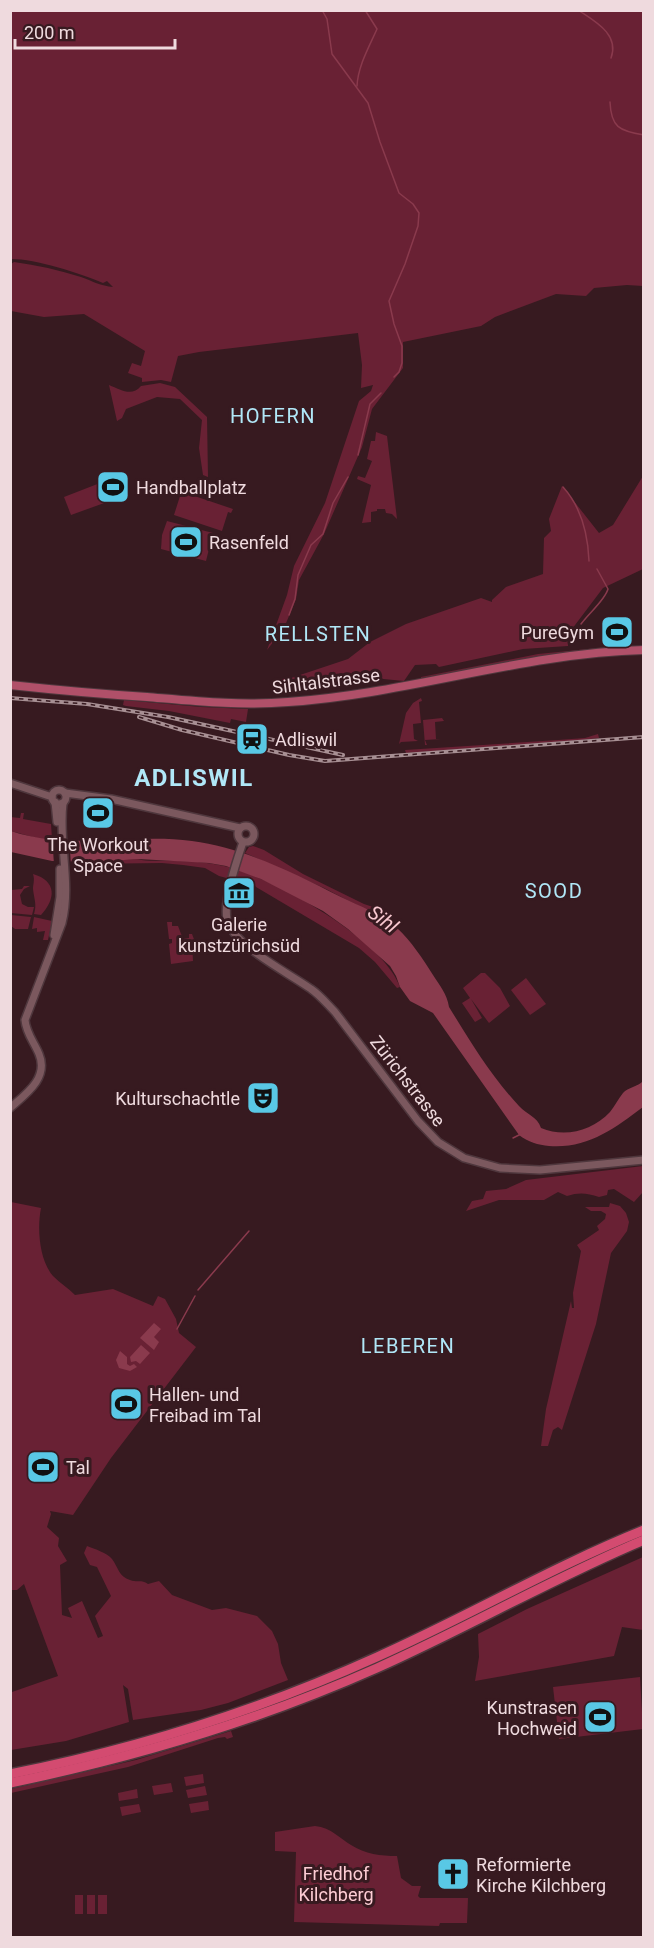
<svg xmlns="http://www.w3.org/2000/svg" width="654" height="1948" font-family="Roboto,sans-serif">
	<rect width="100%" height="100%" fill="#371a20"/>
	<g fill="#692134">
		<path d="M11,10L643,11V286L627,285L594,288L586,296L556,294L495,317L481,326L403,342V368L372,409L362,447L324,534L299,580L296,599L284,628L267,650L287,595L294,566L325,503L359,401L371,391L373,385L361,388L362,365L358,333L199,352L178,356L171,382L161,380L142,382V378L128,373L132,363L141,366L145,351L84,314L44,317L11,311V264L14,262C37,265 59,270 81,277C92,281 101,286 113,287L107,281L103,283C79,273 36,259 11,259Z"/>
		<path d="M160,383L175,387L207,417L208,477L203,475L199,448L202,420L180,399L157,397L126,409L122,418L117,421L109,385C121,390 132,397 141,386Z"/>
		<polygon points="376,432 387,436 397,519 392,514 386,513 385,509 377,509 377,511 371,512 371,522 362,523 371,485 357,479 358,476 365,478 372,461 367,459 371,441 375,441"/>
		<polygon points="643,476 643,569 603,588 569,633 568,646 523,649 439,667 436,664 415,665 404,681 363,677 337,684 277,691 277,678 288,679 348,659 370,642 406,624 481,598 492,602 492,600 506,587 543,574 544,538 551,531 549,519 562,486 599,533 613,525"/>
		<polygon points="118,479 122,489 107,494 103,484"/>
		<polygon points="100,483 107,502 71,515 64,497"/>
		<polygon points="162,485 233,509 231,513 228,512 222,531 174,515 180,496 161,489"/>
		<polygon points="167,521 213,533 206,561 161,549 162,535"/>
		<polygon points="608,647 521,660 421,678 421,677 538,654"/>
		<polygon points="421,698 422,701 419,702 421,723 413,724 414,739 418,741 401,742 399,744 406,713 413,703"/>
		<polygon points="124,700 201,707 248,709 246,722 231,719 230,723 169,711 126,706 123,705"/>
		<polygon points="442,718 444,721 435,722 436,739 441,739 425,740 427,745 425,745 423,720"/>
		<polygon points="598,734 599,738 581,740 406,753 405,750 558,740 585,738"/>
		<polygon points="21,813 24,813 23,819 51,824 52,839 40,839 11,831 10,817 20,818"/>
		<polygon points="253,846 264,850 303,874 364,904 376,908 372,913 324,888 245,853 249,847"/>
		<path d="M138,859C147,862 160,860 170,861C188,861 207,862 224,866C273,877 384,940 400,987L397,988L375,962L359,948L256,887L253,883L249,884L219,876L205,868L183,865L162,863L80,864L78,867L73,862Z"/>
		<path d="M33,874C57,881 56,899 41,915L34,914C37,904 34,899 33,889C33,884 35,880 33,874Z"/>
		<polygon points="24,886 30,886 24,889 20,895 22,904 28,907 34,907 32,915 11,913 11,890 22,889"/>
		<polygon points="11,915 31,917 28,929 15,929 11,926"/>
		<polygon points="34,917 52,921 48,940 43,940 45,931 37,932 37,928 32,929"/>
		<polygon points="167,922 172,922 172,926 178,926 183,939 189,938 189,934 192,934 195,942 192,943 193,961 171,964 169,944 172,943 172,939 169,939"/>
		<polygon points="481,973 485,973 500,988 510,1006 489,1023 471,999 482,1018 475,1022 462,1003 470,998 463,988"/>
		<polygon points="526,978 546,1004 530,1015 511,990"/>
		<path d="M643,1166V1192L634,1202L614,1189L608,1190L607,1195L599,1197C587,1193 579,1192 567,1196L558,1192L544,1200H499L466,1211L472,1201L483,1199L486,1191L506,1189L526,1180Z"/>
		<path d="M11,1202L41,1208C37,1228 39,1260 53,1276C60,1283 68,1288 75,1295L113,1289L153,1306L158,1296L165,1299L176,1319L179,1333L196,1347L111,1458L73,1515L50,1511L51,1514L47,1527L59,1538L58,1546L67,1561L60,1565L62,1615L72,1618L68,1608L82,1601L98,1638L103,1636L95,1616L111,1596L97,1567L90,1565L84,1553L87,1546C95,1549 107,1553 112,1559C118,1567 119,1577 130,1580C138,1583 141,1579 148,1584L159,1581L172,1595L212,1610L226,1608L257,1616L272,1631L278,1644L281,1663L288,1680L228,1703L201,1710L133,1720L128,1689L123,1685L129,1722L66,1741L11,1750V1689L12,1692L58,1676L24,1584L17,1590H11Z"/>
		<polygon points="610,1203 620,1206 626,1213 629,1222 627,1231 611,1253 596,1324 562,1430 558,1427 553,1430 548,1446 541,1446 546,1409 571,1301 572,1308 574,1308 573,1293 581,1251 577,1245 599,1230 597,1226 605,1219 606,1214 601,1211 591,1211 585,1207 609,1207"/>
		<polygon points="643,1557 643,1630 622,1627 614,1656 475,1681 479,1657 478,1634 527,1609"/>
		<polygon points="640,1677 643,1729 559,1739 553,1687"/>
		<polygon points="231,1731 233,1737 227,1739 225,1737 218,1738 128,1767 11,1793 11,1789 136,1760"/>
		<polygon points="203,1774 204,1783 186,1786 184,1777"/>
		<polygon points="171,1783 173,1792 154,1795 152,1786"/>
		<polygon points="205,1786 207,1795 188,1798 186,1790"/>
		<polygon points="137,1789 138,1798 119,1801 118,1793"/>
		<polygon points="208,1801 209,1810 191,1813 189,1804"/>
		<polygon points="139,1804 141,1812 122,1816 120,1807"/>
		<path d="M315,1826C332,1828 339,1838 351,1845C365,1854 381,1856 397,1856L401,1878L412,1886H421L418,1896L420,1898H468L467,1923H440L439,1926L294,1922L296,1852L275,1851V1832Z"/>
		<rect x="75" y="1895" width="8" height="19"/>
		<rect x="87" y="1895" width="8" height="19"/>
		<rect x="98" y="1895" width="9" height="19"/>
	</g>
	<g fill="#8a3a4d">
		<path d="M11,831C69,851 133,833 192,841C245,848 294,873 341,897C359,906 382,914 397,928C411,941 423,959 433,975C440,986 447,994 449,1007C470,1041 491,1076 519,1106C527,1115 537,1116 541,1128C565,1138 592,1131 610,1112C615,1106 618,1099 623,1093C628,1087 638,1087 643,1081V1107C614,1129 587,1149 549,1146C538,1145 528,1142 519,1135L433,1013L410,1001L400,987L396,976L390,966L348,929L323,911L261,879L226,866L209,863L138,859L96,862L52,861L11,852Z"/>
		<polygon points="154,1323 161,1329 154,1337 159,1342 154,1350 140,1338"/>
		<polygon points="141,1345 150,1353 140,1364 136,1361 131,1362 130,1357"/>
		<polygon points="120,1351 127,1357 127,1364 130,1366 134,1364 137,1367 130,1371 119,1368 116,1360"/>
	</g>
	<polygon fill="#371a20" points="52,836 69,836 71,865 54,864"/>
	<g fill="none" stroke-linecap="round" stroke-linejoin="round">
		<g stroke="#8a3a4d" stroke-width="1.5">
			<polyline points="322,10 327,19 332,54 368,103 380,142 399,193 413,204 419,213 418,226 405,264 389,301 394,324 402,346 402,363 399,372 394,377"/>
			<path d="M578,10C594,21 620,34 611,58"/>
			<path d="M357,86C358,66 369,47 377,29L365,10"/>
			<path d="M610,102C611,127 619,131 644,135"/>
			<polyline points="358,455 370,404 381,393"/>
			<path d="M563,487C581,507 588,535 589,561"/>
			<polyline points="289,615 295,599 298,575 311,545 323,534 333,503 348,477"/>
			<path d="M581,624C589,613 605,600 608,589L597,569"/>
			<polyline points="513,1138 521,1134"/>
			<polyline points="198,1290 249,1231"/>
			<polyline points="177,1329 195,1296"/>
		</g>
		<g stroke="#4f373d" stroke-width="10">
			<g id="secondary">
				<polyline points="10,783 52,797"/>
				<circle cx="59" cy="797" r="7"/>
				<polyline points="65,793 111,799 240,828"/>
				<polyline points="55,802 57,822"/>
				<circle cx="246" cy="834" r="8"/>
				<path d="M243,842C237,860 223,900 227,919C232,945 289,973 311,989C320,995 327,1004 335,1012L418,1121L438,1142L464,1158L500,1168L540,1170L644,1160"/>
				<polyline points="54,935 60,897 60,869"/>
				<path d="M10,1108C26,1094 49,1078 39,1054C34,1042 26,1033 25,1020L62,923C72,883 58,843 63,803"/>
			</g>
		</g>
		<g stroke="#4f373d" stroke-width="10">
			<path id="primary" d="M10,685C56,690 101,694 147,697C194,701 240,706 288,702C408,694 523,653 644,650"/>
		</g>
		<g stroke="#4f373d" stroke-width="12">
			<g id="highway">
				<path d="M10,1774C136,1749 260,1710 377,1657C467,1617 552,1567 644,1530"/>
				<path d="M10,1783C137,1757 260,1720 377,1668C467,1628 553,1578 644,1540"/>
			</g>
		</g>
		<use href="#secondary" stroke="#7b585e" stroke-width="7"/>
		<use href="#primary" stroke="#b05069" stroke-width="8"/>
		<use href="#highway" stroke="#d34b70" stroke-width="9"/>
		<g stroke="#a78f93" stroke-width="4">
			<g id="rail">
				<polyline points="10,698 87,704 168,717 343,755"/>
				<polyline points="139,717 182,730 289,755 325,761 644,737"/>
			</g>
		</g>
		<use href="#rail" stroke="#371a20" stroke-width="1.5" stroke-dasharray="4.5" stroke-linecap="butt"/>
	</g>
	<defs>
		<g id="stadium-square" transform="scale(1.725)"><rect x="-9" y="-9" width="18" height="18" rx="4" fill="#59c8e5" stroke="#371a20"/><path d="M0-5a6.5 5 0 1 0 0 10a6.5 5 0 1 0 0-10ZM-3.5-1.8h7v3.6h-7Z" fill="#111"/></g>
		<g id="station-square" transform="scale(1.725)"><rect x="-9" y="-9" width="18" height="18" rx="4" fill="#59c8e5" stroke="#371a20"/><path d="M-3-6H3Q5-6 5-4V2Q5 4 3 4L4.5 6H3L1.5 4h-3L-3 6H-4.5L-3 4Q-5 4-5 2V-4Q-5-6-3-6ZM-3.5-4v3h7v-3ZM-3.5 1v1.5H-2V1ZM2 1v1.5H3.5V1Z" fill="#111"/></g>
		<g id="museum-square" transform="scale(1.725)"><rect x="-9" y="-9" width="18" height="18" rx="4" fill="#59c8e5" stroke="#371a20"/><path d="M0-6L6-3V-2H-6V-3ZM-5-1h2V3h-2ZM-1-1h2V3h-2ZM3-1h2V3H3ZM-6 4H6V6H-6Z" fill="#111"/></g>
		<g id="theatre-square" transform="scale(1.725)"><rect x="-9" y="-9" width="18" height="18" rx="4" fill="#59c8e5" stroke="#371a20"/><path d="M-5-5.5Q0-4 5-5.5V0Q5 5 0 6Q-5 5-5 0ZM-3.3-2.5H-1v1.5H-3.3ZM1-2.5H3.3v1.5H1ZM-2.8 1Q0 5.5 2.8 1Z" fill="#111"/></g>
		<g id="church-square" transform="scale(1.725)"><rect x="-9" y="-9" width="18" height="18" rx="4" fill="#59c8e5" stroke="#371a20"/><path d="M-1.2-6h2.4v3.5h3.3v2.4h-3.3V6h-2.4V-.1h-3.3v-2.4h3.3Z" fill="#111"/></g>
	</defs>
	<g fill-rule="evenodd">
		<use href="#stadium-square" x="113" y="487"/>
		<use href="#stadium-square" x="186" y="542"/>
		<use href="#stadium-square" x="617" y="632"/>
		<use href="#station-square" x="252" y="739"/>
		<use href="#stadium-square" x="98" y="813"/>
		<use href="#museum-square" x="239" y="893"/>
		<use href="#theatre-square" x="263" y="1098"/>
		<use href="#stadium-square" x="126" y="1404"/>
		<use href="#stadium-square" x="43" y="1467"/>
		<use href="#stadium-square" x="600" y="1717"/>
		<use href="#church-square" x="453" y="1874"/>
	</g>
	<g text-anchor="middle" dominant-baseline="central" stroke-width="6" stroke-linejoin="round" paint-order="stroke">
		<g font-size="18" fill="#efdade" stroke="#371a20" text-anchor="start">
			<text x="136" y="487">Handballplatz</text>
			<text x="209" y="542">Rasenfeld</text>
			<text x="594" y="632" text-anchor="end">PureGym</text>
			<text x="275" y="739">Adliswil</text>
			<text x="98" y="844" text-anchor="middle">The Workout<tspan x="98" dy="21">Space</tspan></text>
			<text x="239" y="924" text-anchor="middle">Galerie<tspan x="239" dy="21">kunstzürichsüd</tspan></text>
			<text x="240" y="1098" text-anchor="end">Kulturschachtle</text>
			<text x="149" y="1394">Hallen- und<tspan x="149" dy="21">Freibad im Tal</tspan></text>
			<text x="66" y="1467">Tal</text>
			<text x="577" y="1707" text-anchor="end">Kunstrasen<tspan x="577" dy="21">Hochweid</tspan></text>
			<text x="476" y="1864">Reformierte<tspan x="476" dy="21">Kirche Kilchberg</tspan></text>
		</g>
		<g font-size="18" fill="#efdade" stroke="#371a20">
			<text transform="translate(326 681) rotate(-7)">Sihltalstrasse</text>
			<text transform="translate(408 1081) rotate(52)">Zürichstrasse</text>
		</g>
		<g font-size="18" fill="#fdccd4" stroke="#371a20">
			<text x="336" y="1873">Friedhof<tspan x="336" dy="21">Kilchberg</tspan></text>
		</g>
		<g font-size="20" letter-spacing="1.5" fill="#b0e7f7" stroke="#371a20">
			<text x="273" y="416">HOFERN</text>
			<text x="318" y="634">RELLSTEN</text>
			<text x="554" y="891">SOOD</text>
			<text x="408" y="1346">LEBEREN</text>
		</g>
		<g font-size="20" font-style="italic" fill="#f9c9d1" stroke="#371a20">
			<text transform="translate(383 919) rotate(37)">Sihl</text>
		</g>
		<g font-size="24" font-weight="bold" letter-spacing="1.5" fill="#b0e7f7" stroke="#371a20">
			<text x="194" y="778">ADLISWIL</text>
		</g>
	</g>
	<rect width="654" height="1948" fill="none" stroke="#efdade" stroke-width="24"/>
	<path d="M15 39v9h160v-9" fill="none" stroke="#efdade" stroke-width="3"/>
	<text x="24" y="39" font-size="18" fill="#efdade" stroke="#371a20" stroke-width="4.5" paint-order="stroke">200 m</text>
</svg>
